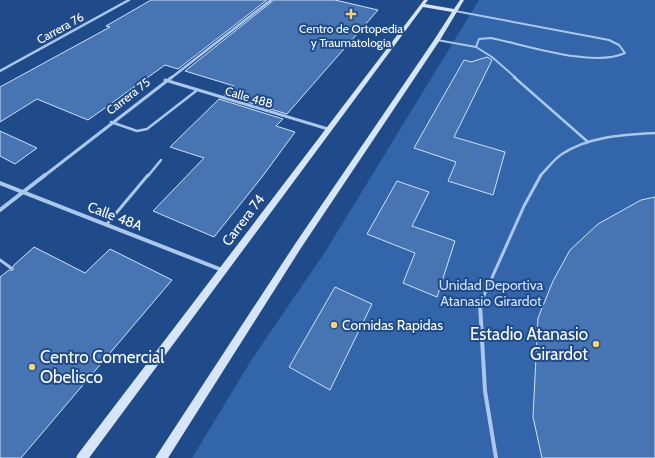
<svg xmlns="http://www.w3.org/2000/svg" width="655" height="458" font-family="Cabin,sans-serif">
	<rect width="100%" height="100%" fill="#1f4b8b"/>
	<polygon fill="#3265a9" points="479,0 655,0 655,458 192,458 252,359 325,252"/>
	<g fill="#4775b3" stroke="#d0e2f9">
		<polygon points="151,0 267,0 178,69 165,65 88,120 37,99 0,122 0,87 110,27 106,26"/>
		<polygon points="274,0 335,0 378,10 287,114 224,95 234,86 185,71"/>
		<polygon points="487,57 492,60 454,137 505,152 493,195 448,181 456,162 414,148 464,60 471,62"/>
		<polygon points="219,99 283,119 276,126 295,132 262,177 214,237 153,211 204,158 170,147"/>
		<polygon points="0,131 37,148 15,164 0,156"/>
		<polygon points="397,181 429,192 412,226 455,241 437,297 403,283 415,253 367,234"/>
		<polygon points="655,197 655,458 542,458 533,417 538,318 553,281 570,250 598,224 641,200"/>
		<polygon points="34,247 85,273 110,249 172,280 21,458 0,458 0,277 9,270 13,270 13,266"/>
		<polygon points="335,287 372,304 330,390 289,367"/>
	</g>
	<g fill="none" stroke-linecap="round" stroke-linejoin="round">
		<g stroke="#abc7ec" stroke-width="2">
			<path d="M455,11L609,40L619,45L625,53C593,68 526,45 491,38L479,39L476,47"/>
			<polyline points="437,40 476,47 492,57 516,78"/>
		</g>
		<g stroke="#abc7ec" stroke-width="2.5">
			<polyline points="514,77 588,142"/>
			<polyline points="111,122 137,131 147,129 196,91"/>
			<polyline points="148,176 161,160"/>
			<path d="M540,176C547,169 554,159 562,154C590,136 623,135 655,133"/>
		</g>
		<g stroke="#abc7ec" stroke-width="3">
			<polyline points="107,224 148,175"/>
			<polyline points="0,260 11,268"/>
			<polyline points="482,300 524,206 541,175"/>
		</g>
		<polyline stroke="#abc7ec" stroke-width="4" points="482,299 480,304 485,391 496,458"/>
		<g stroke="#abc7ec" stroke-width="2.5">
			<polyline points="0,71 129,0"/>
			<polyline points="171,78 271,0"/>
		</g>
		<g stroke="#abc7ec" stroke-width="3">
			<polyline points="165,80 328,129"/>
			<polyline points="44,176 172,77"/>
		</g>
		<g stroke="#abc7ec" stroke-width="4">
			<polyline points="0,183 222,270"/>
			<polyline points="0,210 45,175"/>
		</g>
		<polygon fill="#d7e5f9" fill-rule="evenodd" points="424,0 428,0 425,4 454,9 460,0 464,0 440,40 301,248 168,458 155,458 295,244 434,40 452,12 423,7 89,458 76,458 78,454"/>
	</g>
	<g fill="#fad46a" stroke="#1f4b8b" stroke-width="1.5">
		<path d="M349 8h4v4h4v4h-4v4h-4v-4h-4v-4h4z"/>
		<circle cx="334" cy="325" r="4"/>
		<circle cx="596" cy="344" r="4"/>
		<circle cx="32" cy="367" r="4"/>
	</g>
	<g text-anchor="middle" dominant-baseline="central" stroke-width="4" stroke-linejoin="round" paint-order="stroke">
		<g font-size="12" fill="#fff" stroke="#1f4b8b">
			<text transform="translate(60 28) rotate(-29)">Carrera 76</text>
			<text transform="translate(128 96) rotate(-38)">Carrera 75</text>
			<text transform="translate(249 97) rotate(16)">Calle 48B</text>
		</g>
		<g font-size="12" fill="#fff" stroke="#1f4b8b">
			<text x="351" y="28">Centro de Ortopedia<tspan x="351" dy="14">y Traumatologia</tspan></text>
		</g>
		<g font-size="14" fill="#fff" stroke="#1f4b8b">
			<text transform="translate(115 216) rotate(21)">Calle 48A</text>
			<text transform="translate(243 220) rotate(-53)">Carrera 74</text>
		</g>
		<g font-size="14" fill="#d0e2f9" stroke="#1f4b8b">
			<text x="491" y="285">Unidad Deportiva<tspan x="491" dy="16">Atanasio Girardot</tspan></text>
		</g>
		<g font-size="14" fill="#fff" stroke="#1f4b8b" text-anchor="start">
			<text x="342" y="325">Comidas Rapidas</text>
		</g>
		<g font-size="17" fill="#fff" stroke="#1f4b8b" text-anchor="end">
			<text x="588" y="334">Estadio Atanasio<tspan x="588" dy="20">Girardot</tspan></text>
			<text x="40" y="357" text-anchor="start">Centro Comercial<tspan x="40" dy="20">Obelisco</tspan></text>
		</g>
	</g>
</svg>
